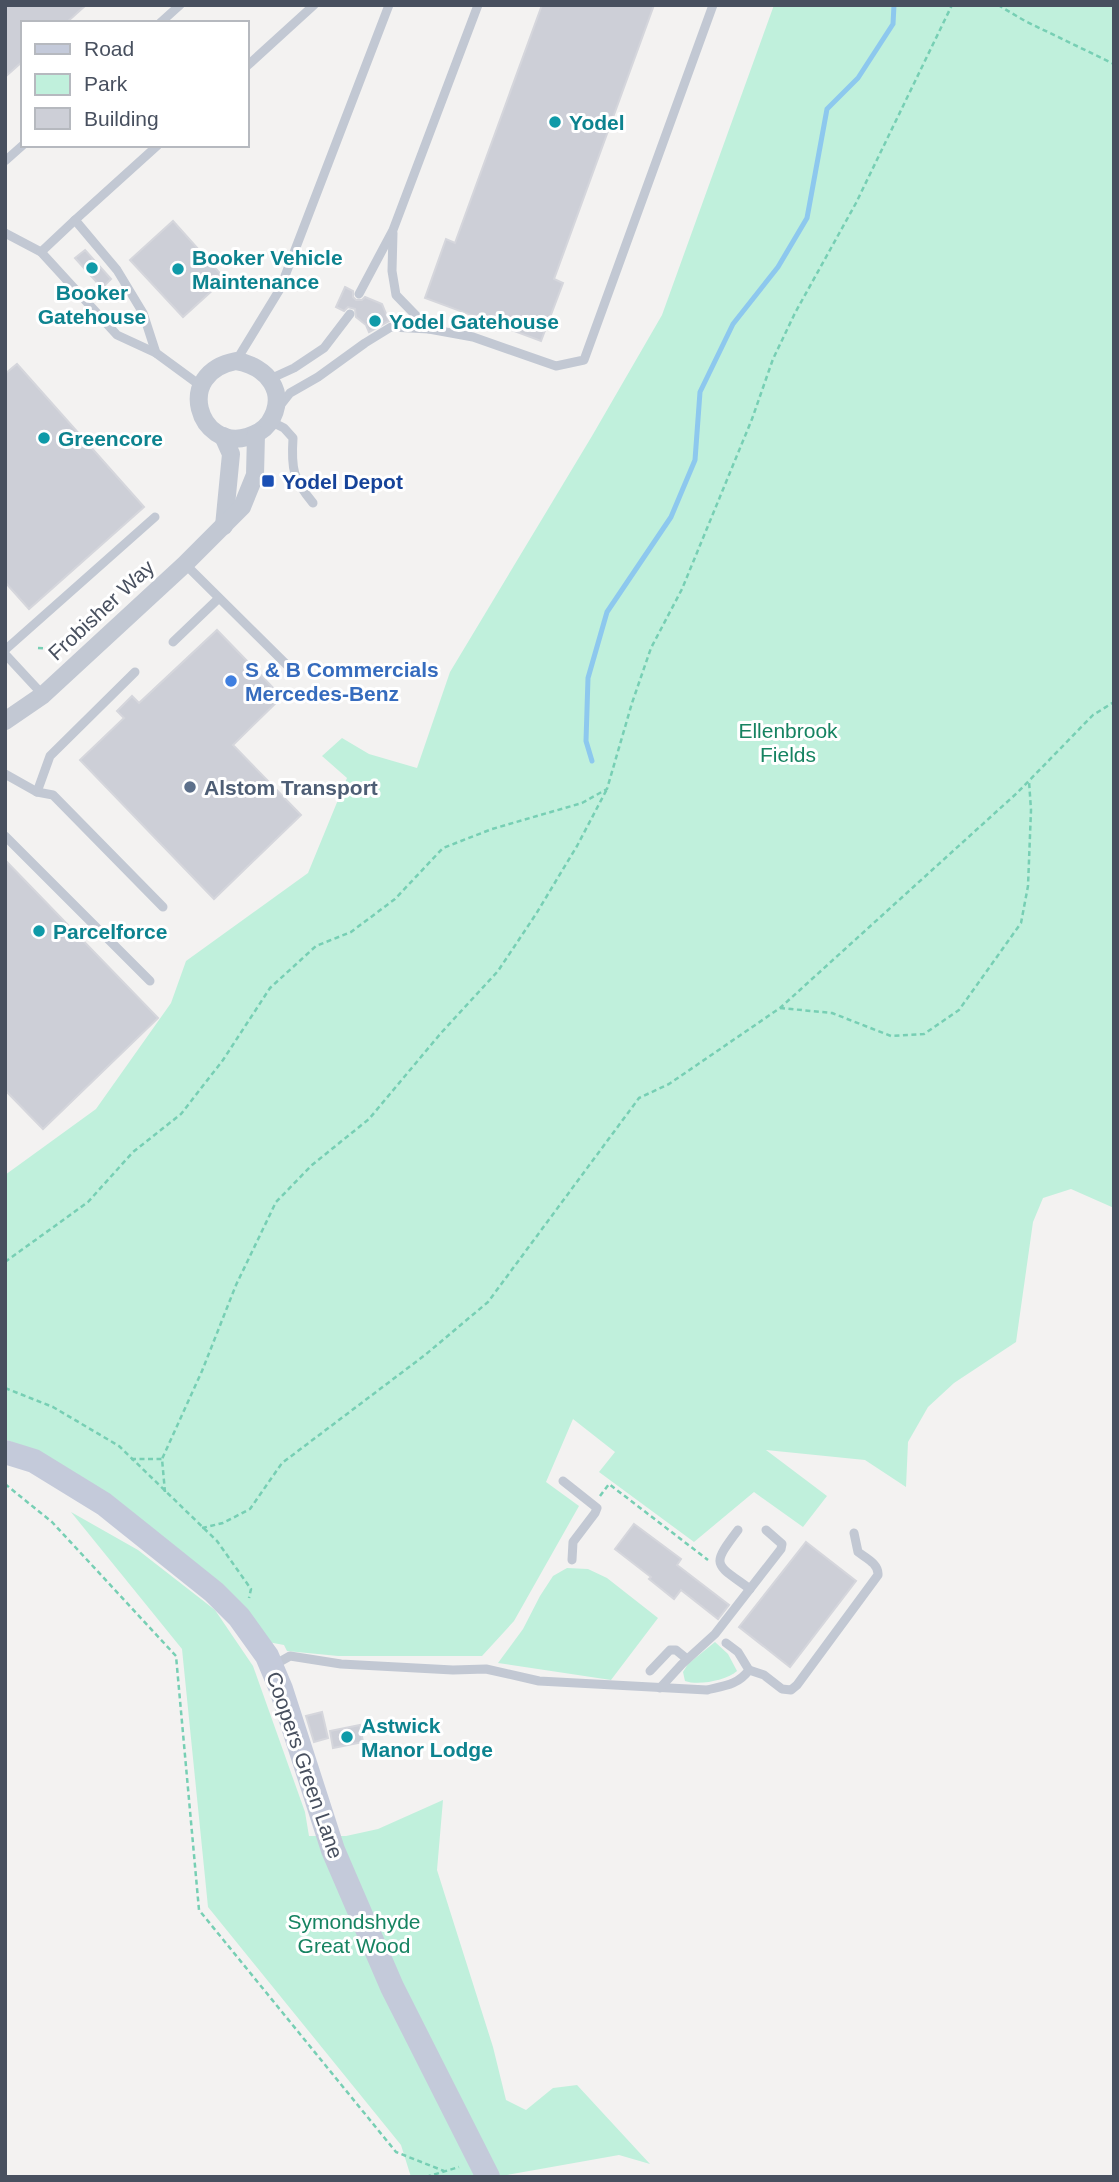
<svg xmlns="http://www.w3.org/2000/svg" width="1119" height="2182" font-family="Helvetica,sans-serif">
	<rect width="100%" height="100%" fill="#f3f2f1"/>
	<g fill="#c0f0dc">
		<polygon points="774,5 1114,5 1114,1208 1071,1189 1043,1198 1033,1222 1016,1342 954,1383 928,1407 908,1442 906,1487 865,1460 766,1450 827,1496 803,1527 754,1492 694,1542 599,1472 615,1452 573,1419 546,1482 579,1506 514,1621 482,1656 338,1656 287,1651 284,1645 268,1642 38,1453 5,1439 5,1175 96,1109 171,1003 186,961 308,873 347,778 322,756 342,738 369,754 417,768 450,672 592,436 662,315"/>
		<polygon points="71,1512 138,1550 215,1610 253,1666 305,1812 309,1836 346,1836 378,1829 443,1800 437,1870 493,2047 506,2100 526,2110 553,2088 577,2085 650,2164 619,2155 507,2175 507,2177 411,2177 401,2145 208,1907 182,1649"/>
		<polygon points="567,1568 588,1569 607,1578 658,1618 611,1680 498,1663 523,1629 540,1596 553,1576"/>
		<path d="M715,1642L728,1654L737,1671C727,1680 699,1686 685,1681L683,1672L688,1664Z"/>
	</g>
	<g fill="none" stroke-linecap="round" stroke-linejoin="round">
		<polyline stroke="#8dc8ee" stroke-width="5" points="592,761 586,741 588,678 607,612 671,517 695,460 700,392 733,324 778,267 807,218 827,109 858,78 893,24 894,5"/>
	</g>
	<g fill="#cdcfd7" stroke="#d5d6dc" stroke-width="2">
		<polygon points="5,5 86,5 66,23 23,23 23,61 5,77"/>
		<polygon points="542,5 654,5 554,279 563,283 541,341 425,298 446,239 455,243"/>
		<polygon points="173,221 225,279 183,317 130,260"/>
		<polygon points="85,250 111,279 102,288 75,258"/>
		<polygon points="345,287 353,291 353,297 356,300 362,300 365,297 382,304 389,321 369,332 366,325 356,317 355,309 348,307 344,311 336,307"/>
		<polygon points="17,364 144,507 29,609 5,582 5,374"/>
		<polygon points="217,630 282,697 233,745 301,815 214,899 80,760 124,718 117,711 132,696 139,703"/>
		<polygon points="5,860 158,1018 43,1129 5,1090"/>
		<polygon points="634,1524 681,1559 677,1565 729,1605 718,1619 681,1590 674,1599 649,1579 651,1577 615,1549"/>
		<polygon points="806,1542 856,1581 790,1667 739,1627"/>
		<polygon points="322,1712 328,1738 314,1742 306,1716"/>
		<polygon points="360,1725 363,1742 333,1748 330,1731"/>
	</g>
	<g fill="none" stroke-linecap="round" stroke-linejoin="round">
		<g stroke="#77cfb4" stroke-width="2.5" stroke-dasharray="5 3.5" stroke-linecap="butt">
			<polyline points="998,5 1025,21 1114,64"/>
			<polyline points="38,648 66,650"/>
			<polyline points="780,1008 832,1013 891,1036 924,1034 959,1010 1021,923 1028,886 1031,810 1029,781"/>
			<polyline points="5,1262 88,1202 133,1152 181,1114 223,1060 270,988 316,946 351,932 395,899 443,848 492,829 582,803 607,789 632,703 651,648 682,589 752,419 773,359 795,313 856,203 952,5"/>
			<polyline points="5,1388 53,1407 119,1446 217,1541 251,1589 249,1598"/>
			<polyline points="131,1459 162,1459"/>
			<polyline points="5,1484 52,1522 176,1656 199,1910 396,2152 444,2171"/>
			<polyline points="165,1492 162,1459 202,1371 236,1285 276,1202 312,1165 369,1119 441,1033 498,971 536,914 577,846 607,789"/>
			<polyline points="600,1496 609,1484 708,1560"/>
			<polyline points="202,1528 223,1523 250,1509 282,1463 425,1355 488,1302 639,1098 669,1084 780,1008 1017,793 1093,715 1114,702"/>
			<polyline points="426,2177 459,2167"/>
		</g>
		<g stroke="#c2c8d3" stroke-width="9">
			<polyline points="160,23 180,5"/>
			<polyline points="247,66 314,5"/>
			<polyline points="5,161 23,145"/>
			<polyline points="5,233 41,252 117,335 156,353 201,386"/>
			<polyline points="393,233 392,271 396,295 429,329"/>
			<polyline points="41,252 75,220"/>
			<polyline points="359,294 393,230 478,5"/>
			<polyline points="156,353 143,313 117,270 75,220 158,145"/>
			<polyline points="236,361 280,289 389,5"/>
			<polyline points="270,379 294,368 324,348 350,314"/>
			<polyline points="279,407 290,393 318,377 365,343 391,327 429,329 473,337 556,366 584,360 713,5"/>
			<path d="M270,421L284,428L293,438C291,469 293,479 313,503"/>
			<polyline points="185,564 293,671"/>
			<polyline points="173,642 219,598"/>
			<polyline points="5,650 155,517"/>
			<polyline points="5,654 43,695"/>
			<polyline points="5,774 37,792 53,795 163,907"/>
			<polyline points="37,792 50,756 135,672"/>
			<polyline points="5,836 150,981"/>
			<polyline points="563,1481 597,1508 595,1513 573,1542 572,1560"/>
			<path d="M738,1530C710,1567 715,1563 750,1589"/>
			<path d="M274,1665L290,1656L341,1664L453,1670L486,1669L539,1681L707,1690C724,1686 738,1685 749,1670L738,1652L726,1643"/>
			<path d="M749,1670L764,1675L782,1689L791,1690L797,1685L878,1575C879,1564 866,1558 858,1552L854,1533"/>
			<polyline points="650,1671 670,1650 676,1650 687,1659"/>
			<polyline points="660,1688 682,1664 715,1634 781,1549 782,1544 766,1530"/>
		</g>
		<g stroke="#c2c8d3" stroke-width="18">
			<path d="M236,361C267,366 289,393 269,423C263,431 256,434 247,437C199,451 173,373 236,361Z"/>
			<polyline points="223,436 231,454 224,526"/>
			<polyline points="5,721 43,695 185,564 242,507 255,475 256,434"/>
		</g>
		<polyline stroke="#c4cada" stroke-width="24" points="5,1452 34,1461 104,1504 214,1592 239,1617 267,1656 281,1689 333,1850 392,1987 488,2177"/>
	</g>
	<g fill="#0f9aa8" stroke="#fff" stroke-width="2.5">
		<circle cx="555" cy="122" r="7"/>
		<circle cx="92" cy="268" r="7"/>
		<circle cx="178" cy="269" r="7"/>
		<circle cx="375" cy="321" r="7"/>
		<circle cx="44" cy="438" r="7"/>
		<circle cx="39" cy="931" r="7"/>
		<circle cx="347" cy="1737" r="7"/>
	</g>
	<rect fill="#1a4fb4" stroke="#fff" stroke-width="2.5" x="261" y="474" width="14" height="14" rx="3.5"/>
	<circle fill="#3f7fe0" stroke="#fff" stroke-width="2.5" cx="231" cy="681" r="7"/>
	<circle fill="#5c6f8a" stroke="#fff" stroke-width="2.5" cx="190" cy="787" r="7"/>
	<g text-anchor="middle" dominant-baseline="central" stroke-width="6" stroke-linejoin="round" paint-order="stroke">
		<g font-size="21" font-weight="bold" fill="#0d838f" stroke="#fff" text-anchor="start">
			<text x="569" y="122">Yodel</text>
			<text x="192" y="257">Booker Vehicle<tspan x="192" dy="24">Maintenance</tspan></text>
			<text x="92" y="292" text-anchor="middle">Booker<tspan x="92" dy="24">Gatehouse</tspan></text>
			<text x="389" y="321">Yodel Gatehouse</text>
			<text x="58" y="438">Greencore</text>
			<text x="53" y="931">Parcelforce</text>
			<text x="361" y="1725">Astwick<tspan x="361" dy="24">Manor Lodge</tspan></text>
		</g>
		<g font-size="21" font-weight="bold" fill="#164399" stroke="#fff" text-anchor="start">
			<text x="282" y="481">Yodel Depot</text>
		</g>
		<g font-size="21" fill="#48505f" stroke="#fff">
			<text transform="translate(101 610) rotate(-43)">Frobisher Way</text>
			<text transform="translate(305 1765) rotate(71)">Coopers Green Lane</text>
		</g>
		<g font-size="21" font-weight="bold" fill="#366cbe" stroke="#fff" text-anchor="start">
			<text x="245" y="669">S &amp; B Commercials<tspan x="245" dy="24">Mercedes-Benz</tspan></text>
		</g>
		<g font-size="21" fill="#168361" stroke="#fff">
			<text x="788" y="730">Ellenbrook<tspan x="788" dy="24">Fields</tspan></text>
			<text x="354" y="1921">Symondshyde<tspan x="354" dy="24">Great Wood</tspan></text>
		</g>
		<g font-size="21" font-weight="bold" fill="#4e5e75" stroke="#fff" text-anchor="start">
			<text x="204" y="787">Alstom Transport</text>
		</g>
	</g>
	<rect width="1119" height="2182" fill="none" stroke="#48505f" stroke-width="14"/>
	<rect x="21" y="21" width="228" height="126" fill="#ffffff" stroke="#b6b9bf" stroke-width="2"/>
	<rect x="35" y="44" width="35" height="10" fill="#c4cada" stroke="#b6b9bf" stroke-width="2"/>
	<text x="84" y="56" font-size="21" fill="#48505f">Road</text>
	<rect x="35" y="74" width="35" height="21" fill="#c0f0dc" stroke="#b6b9bf" stroke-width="2"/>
	<text x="84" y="91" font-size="21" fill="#48505f">Park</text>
	<rect x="35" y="108" width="35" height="21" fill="#cdcfd7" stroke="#b6b9bf" stroke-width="2"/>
	<text x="84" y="126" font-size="21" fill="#48505f">Building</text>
</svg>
